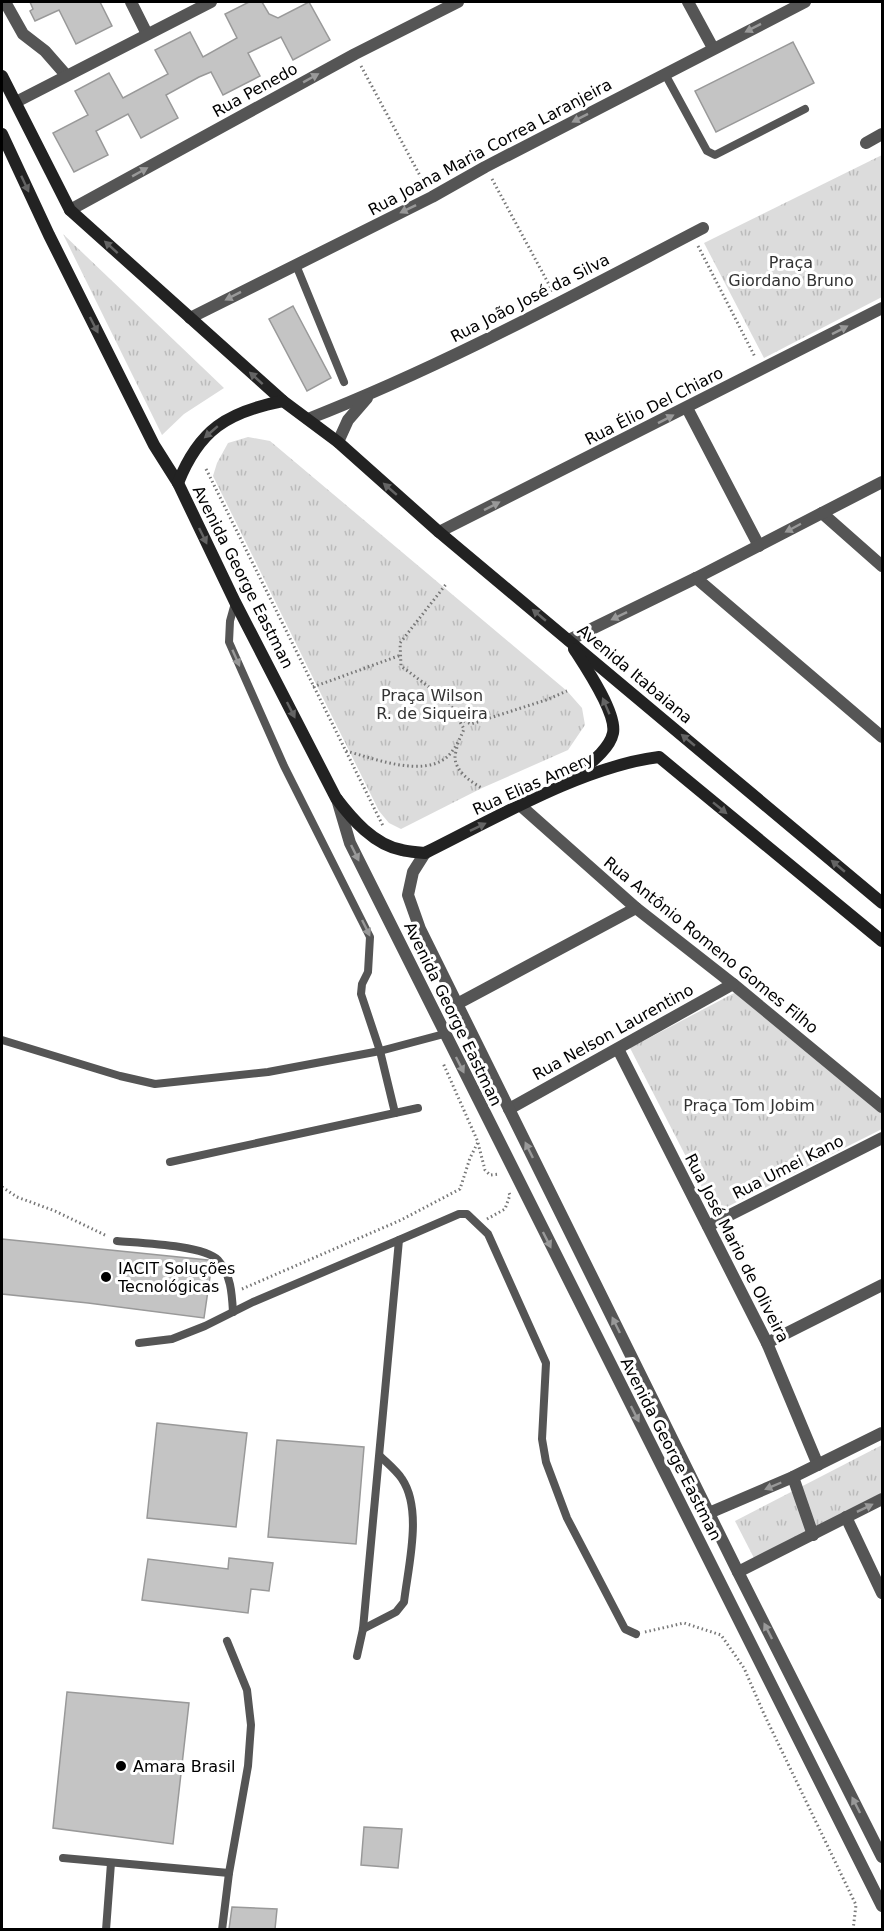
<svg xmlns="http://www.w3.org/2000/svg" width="884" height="1931" font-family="'DejaVu Sans',sans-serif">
	<defs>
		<pattern id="grass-tufts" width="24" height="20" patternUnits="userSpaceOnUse" patternTransform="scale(1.5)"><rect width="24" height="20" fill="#dcdcdc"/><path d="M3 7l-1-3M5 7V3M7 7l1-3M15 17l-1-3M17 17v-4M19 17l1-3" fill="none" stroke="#bbb"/></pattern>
	</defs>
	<rect width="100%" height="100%" fill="#fff"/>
	<g fill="url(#grass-tufts)">
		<polygon points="882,155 882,297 764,358 704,243"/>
		<polygon points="63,234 224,388 184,414 162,435"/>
		<polygon points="248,437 270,441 567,691 582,708 585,725 568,750 482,788 401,829 389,823 379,811 213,476 217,463 228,443"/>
		<polygon points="738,991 882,1111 882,1129 715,1213 630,1048"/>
		<polygon points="882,1445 882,1495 755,1560 735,1521"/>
	</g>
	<g fill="#c4c4c4" stroke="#999" stroke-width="1.5">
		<polygon points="30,2 100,2 112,26 76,44 59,10 35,21 30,11 33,9"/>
		<polygon points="249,2 262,2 269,14 278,18 309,2 330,40 293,60 281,37 248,53 260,76 223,95 211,72 199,77 166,95 178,118 141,138 128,114 96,131 108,155 74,172 53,133 88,115 75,91 109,73 123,98 168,74 155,50 190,32 203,57 237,38 225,14"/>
		<polygon points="793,42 814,83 716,132 695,91"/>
		<polygon points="293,306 331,378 307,391 269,319"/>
		<polygon points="2,1239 208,1260 212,1263 204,1318 88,1303 2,1294"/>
		<polygon points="157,1423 247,1433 236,1527 147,1518"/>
		<polygon points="277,1440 364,1447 356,1544 268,1537"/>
		<polygon points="229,1558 273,1563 269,1591 251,1589 248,1613 142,1600 148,1559 228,1569"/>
		<polygon points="67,1692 189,1703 173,1844 53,1828"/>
		<polygon points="364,1827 402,1829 398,1868 361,1865"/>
		<polygon points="232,1907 277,1909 275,1929 229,1929"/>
	</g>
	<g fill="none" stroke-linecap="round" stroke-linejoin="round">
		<g stroke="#777" stroke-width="3" stroke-dasharray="1.5 3" stroke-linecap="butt">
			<polyline points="361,66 425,185"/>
			<polyline points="492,179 553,292"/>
			<polyline points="698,246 755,357"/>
			<polyline points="206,469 383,826"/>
			<polyline points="313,687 401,655"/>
			<polyline points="460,719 471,724 546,700 567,691"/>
			<path d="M458,743C457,747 455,754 455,758C456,772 471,782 482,788"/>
			<path d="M346,751C373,758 422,778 447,757C454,751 460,739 464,729L449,702L401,666L400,643L447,583"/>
			<polyline points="478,1143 485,1170 490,1175 499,1174"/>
			<polyline points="2,1187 17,1197 55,1211 107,1236"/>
			<polyline points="487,1219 505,1209 510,1195 509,1193"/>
			<polyline points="242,1289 401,1220 460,1189 470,1158 478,1142 443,1063"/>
			<polyline points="645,1632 684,1623 721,1635 744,1668 764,1714 856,1905 853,1930"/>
		</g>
		<g stroke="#555" stroke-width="8">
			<polyline points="665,74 707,151 715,155 805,109"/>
			<polyline points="296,265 344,382"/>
			<polyline points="235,603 230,621 229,642 284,766 370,937 368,972 362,984 361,994 380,1051 395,1113"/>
			<polyline points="2,1040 120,1076 155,1084 268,1072 380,1051 444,1034"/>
			<polyline points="170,1162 418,1108"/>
			<polyline points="399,1240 459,1214 467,1214 488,1234 546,1363 542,1439 546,1462 567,1518 625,1629 636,1634"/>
			<path d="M117,1241C139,1243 204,1245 218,1260C231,1274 232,1294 233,1312"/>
			<polyline points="139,1343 172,1339 205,1326 253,1302 399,1240 363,1629 357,1656"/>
			<path d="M363,1629L396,1612L404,1602C408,1567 423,1510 402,1479C397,1471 387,1463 380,1456"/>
			<polyline points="63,1858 229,1873"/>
			<polyline points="106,1930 111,1863"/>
			<polyline points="222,1930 229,1873 248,1766 251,1725 247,1690 227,1641"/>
		</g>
		<g stroke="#555" stroke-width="12">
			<polyline points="5,2 23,34 45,51 66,75"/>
			<polyline points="131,2 147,34"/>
			<polyline points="688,2 713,48"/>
			<polyline points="16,102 211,2"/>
			<polyline points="866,143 882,134"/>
			<polyline points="70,210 355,54 458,2"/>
			<polyline points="190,318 432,197 485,167 805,2"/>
			<polyline points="687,408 759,546"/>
			<path d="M308,419C444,366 574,295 703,228"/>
			<polyline points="338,442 348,420 367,398"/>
			<polyline points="822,513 882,566"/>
			<polyline points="439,532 882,308"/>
			<polyline points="696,578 882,737"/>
			<polyline points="569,640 696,578 882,482"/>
			<polyline points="521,806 636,908 733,984 882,1107"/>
			<polyline points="457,1004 636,908"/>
			<polyline points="618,1049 767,1343 818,1465"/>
			<polyline points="509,1109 733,984"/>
			<polyline points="708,1226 882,1138"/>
			<polyline points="767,1343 882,1285"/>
			<polyline points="793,1477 813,1535"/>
			<polyline points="709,1513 793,1477 882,1433"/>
			<polyline points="846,1517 882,1593"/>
			<polyline points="738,1572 882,1499"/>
		</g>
		<g stroke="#555" stroke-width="12">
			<polyline points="337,799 350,843 882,1906"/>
			<polyline points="425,853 413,872 408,895 420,929 738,1572 882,1857"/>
		</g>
		<g stroke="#222" stroke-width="12">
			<polyline points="2,76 70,210 283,401 338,442 439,532 882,903"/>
			<path d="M2,134L49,235L154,445L178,483L235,602L336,798C352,819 374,845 402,850C409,852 418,852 425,853C494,819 584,766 659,757L882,941"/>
			<path d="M178,483C199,430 227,412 283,401"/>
			<path d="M569,781C583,768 609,752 613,733C617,713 585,666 574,649"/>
		</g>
	</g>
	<defs><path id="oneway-solid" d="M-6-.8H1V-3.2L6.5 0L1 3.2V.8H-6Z" transform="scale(1.5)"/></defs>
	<g fill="#999">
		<use href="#oneway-solid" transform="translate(753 28) rotate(153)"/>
		<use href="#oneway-solid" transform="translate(311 78) rotate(-29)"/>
		<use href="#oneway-solid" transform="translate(580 118) rotate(153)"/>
		<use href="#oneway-solid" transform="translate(140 172) rotate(-29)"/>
		<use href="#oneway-solid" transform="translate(408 209) rotate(154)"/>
		<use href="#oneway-solid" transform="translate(233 296) rotate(153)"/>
		<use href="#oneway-solid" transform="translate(840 330) rotate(-27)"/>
		<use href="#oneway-solid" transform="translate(666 419) rotate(-27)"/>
		<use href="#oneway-solid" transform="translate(492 506) rotate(-27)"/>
		<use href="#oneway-solid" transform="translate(793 528) rotate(152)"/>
		<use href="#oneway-solid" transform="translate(619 616) rotate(154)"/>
		<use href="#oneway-solid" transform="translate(236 658) rotate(66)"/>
		<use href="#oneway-solid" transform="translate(355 853) rotate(64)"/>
		<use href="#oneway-solid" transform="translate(366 928) rotate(64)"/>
		<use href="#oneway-solid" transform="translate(460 1065) rotate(63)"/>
		<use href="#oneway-solid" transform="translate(529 1150) rotate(-116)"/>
		<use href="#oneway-solid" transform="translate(547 1240) rotate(63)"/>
		<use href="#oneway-solid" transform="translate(616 1325) rotate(-116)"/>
		<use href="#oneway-solid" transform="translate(635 1414) rotate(63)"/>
		<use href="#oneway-solid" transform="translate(773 1486) rotate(157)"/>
		<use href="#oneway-solid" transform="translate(865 1508) rotate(-26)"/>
		<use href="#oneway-solid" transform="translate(768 1631) rotate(-117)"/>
		<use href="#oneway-solid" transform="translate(856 1805) rotate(-117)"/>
	</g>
	<g fill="#646464">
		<use href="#oneway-solid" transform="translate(25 184) rotate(65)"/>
		<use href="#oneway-solid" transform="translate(111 247) rotate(-138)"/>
		<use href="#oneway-solid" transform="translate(94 325) rotate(63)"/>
		<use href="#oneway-solid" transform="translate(256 378) rotate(-138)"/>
		<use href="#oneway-solid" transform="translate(211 432) rotate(139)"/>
		<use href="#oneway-solid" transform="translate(390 489) rotate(-139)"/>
		<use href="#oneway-solid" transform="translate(203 536) rotate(64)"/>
		<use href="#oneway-solid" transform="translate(539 615) rotate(-140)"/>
		<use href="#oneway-solid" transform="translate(606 706) rotate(-113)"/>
		<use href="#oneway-solid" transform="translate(291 710) rotate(63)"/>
		<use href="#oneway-solid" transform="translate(688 740) rotate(-140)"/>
		<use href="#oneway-solid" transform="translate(720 808) rotate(39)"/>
		<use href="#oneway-solid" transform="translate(478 827) rotate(-26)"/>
		<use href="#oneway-solid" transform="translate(838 866) rotate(-140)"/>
	</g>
	<g fill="#000" stroke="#fff" stroke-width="2">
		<circle cx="106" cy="1277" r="6"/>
		<circle cx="121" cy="1766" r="6"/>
	</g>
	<g text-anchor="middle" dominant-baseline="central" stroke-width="6" stroke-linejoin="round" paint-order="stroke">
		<g font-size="16" fill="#000" stroke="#fff">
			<text transform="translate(255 90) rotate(-29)">Rua Penedo</text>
			<text transform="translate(490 147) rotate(-28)">Rua Joana Maria Correa Laranjeira</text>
			<text transform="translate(530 298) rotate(-27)">Rua João José da Silva</text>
			<text transform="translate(654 406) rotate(-27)">Rua Élio Del Chiaro</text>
			<text transform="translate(243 577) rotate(63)">Avenida George Eastman</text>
			<text transform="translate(635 674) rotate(40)">Avenida Itabaiana</text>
			<text transform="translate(533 784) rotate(-24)">Rua Elias Amery</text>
			<text transform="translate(711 945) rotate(39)">Rua Antônio Romeno Gomes Filho</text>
			<text transform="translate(453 1014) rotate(64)">Avenida George Eastman</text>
			<text transform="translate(613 1032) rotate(-29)">Rua Nelson Laurentino</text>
			<text transform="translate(788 1167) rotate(-27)">Rua Umei Kano</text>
			<text transform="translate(737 1248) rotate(63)">Rua José Mario de Oliveira</text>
			<text transform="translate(671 1449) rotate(63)">Avenida George Eastman</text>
		</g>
		<g font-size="16" fill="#333" stroke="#fff">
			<text x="791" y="262">Praça<tspan x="791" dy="18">Giordano Bruno</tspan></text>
			<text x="432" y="695">Praça Wilson<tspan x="432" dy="18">R. de Siqueira</tspan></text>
			<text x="749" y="1105">Praça Tom Jobim</text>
		</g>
		<g font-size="16" fill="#000" stroke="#fff" text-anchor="start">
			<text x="118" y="1268">IACIT Soluções<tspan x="118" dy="18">Tecnológicas</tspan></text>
			<text x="133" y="1766">Amara Brasil</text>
		</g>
	</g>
	<rect width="884" height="1931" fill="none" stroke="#000000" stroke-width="6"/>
</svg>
